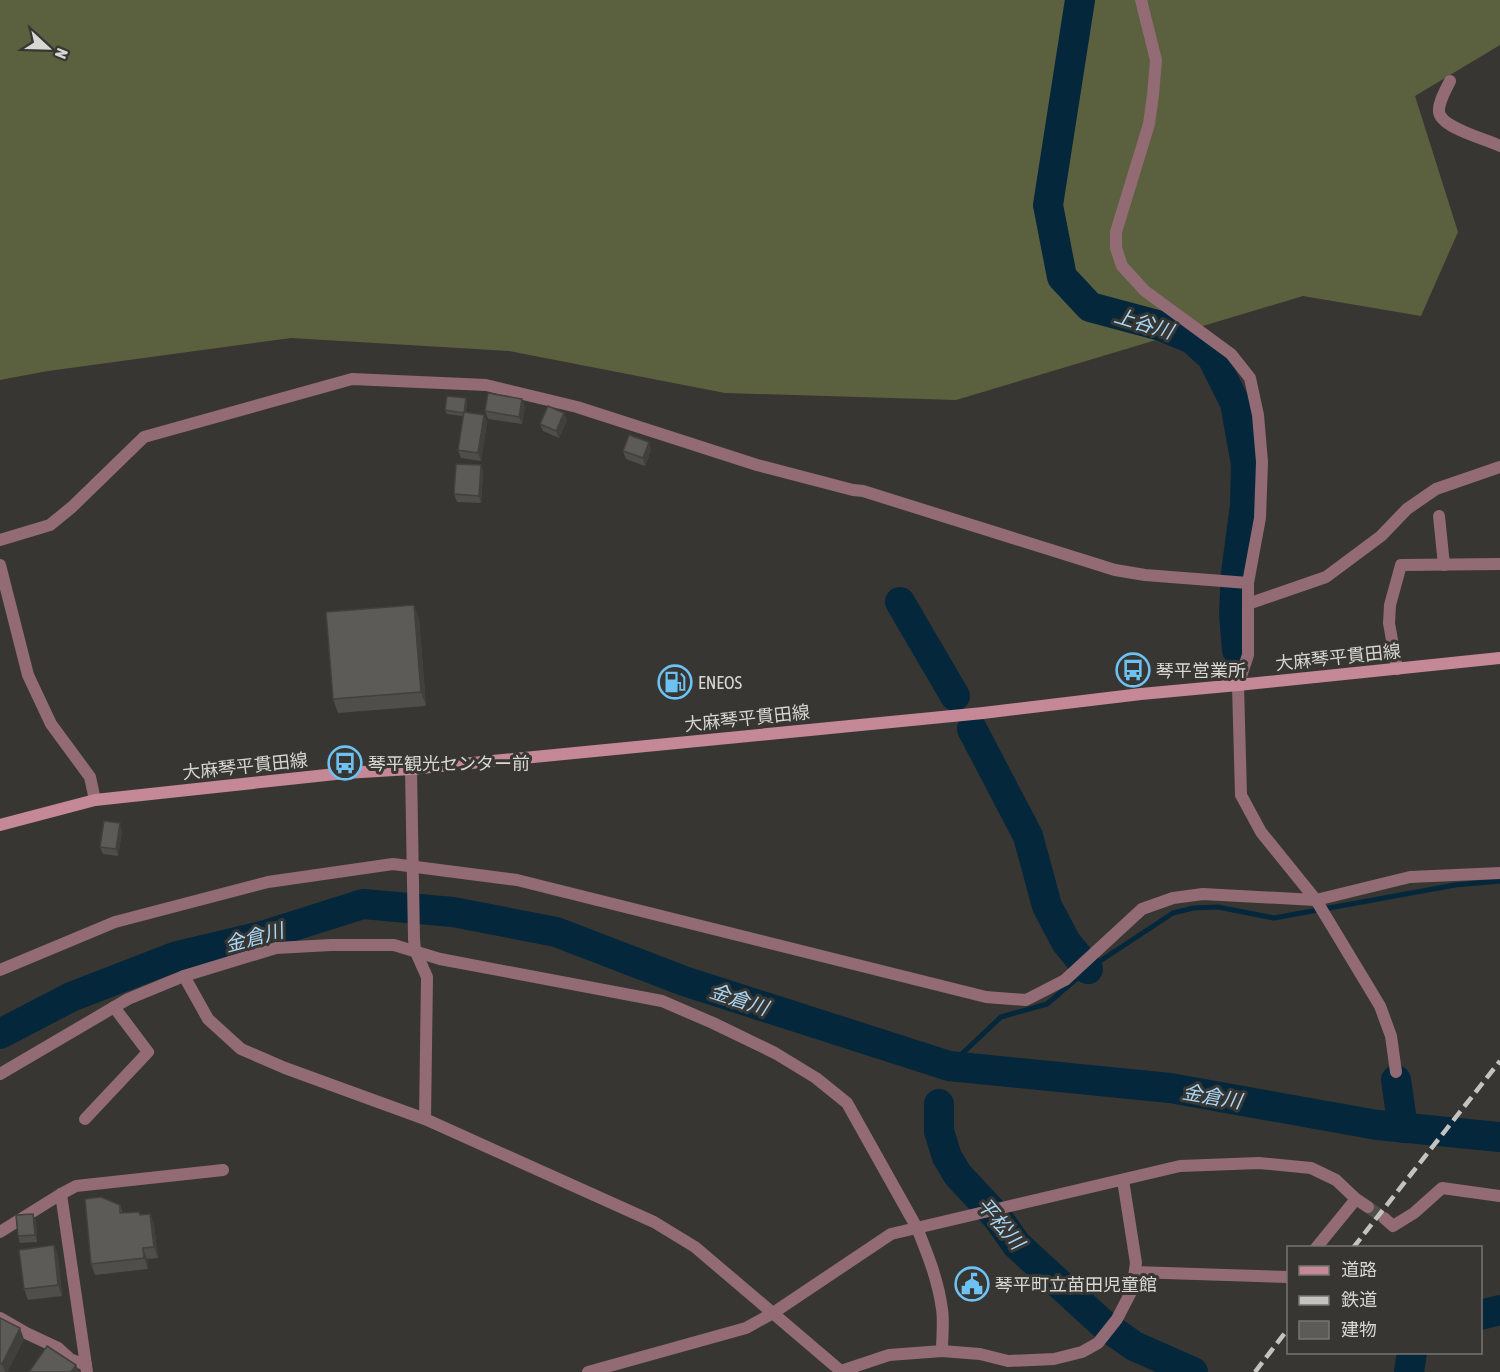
<svg xmlns="http://www.w3.org/2000/svg" width="1500" height="1372" font-family="'Asap Condensed','Noto Sans JP',sans-serif">
	<rect width="100%" height="100%" fill="#373632"/>
	<polygon fill="#5b613f" points="0,0 1500,0 1500,45 1415,96 1458,232 1421,316 1303,296 956,400 725,393 509,351 291,338 48,371 0,380"/>
	<g fill="none" stroke-linecap="round" stroke-linejoin="round">
		<polyline stroke="#05273b" stroke-width="5" points="949,1066 1001,1017 1047,1004 1088,969 1173,913 1193,908 1218,907 1274,918 1455,885 1500,881"/>
		<g stroke="#05273b" stroke-width="30">
			<polyline points="1080,0 1048,205 1062,277 1090,307 1161,326 1192,339 1212,357 1235,403 1246,464 1245,505 1236,573 1234,614 1237,650"/>
			<polyline points="900,602 955,696"/>
			<polyline points="972,729 1028,836 1047,906 1066,942 1088,969"/>
			<polyline points="0,1034 71,997 177,956 262,936 363,904 453,912 556,932 684,981 949,1066 1170,1088 1377,1125 1500,1137"/>
			<polyline points="1396,1080 1403,1128"/>
			<polyline points="939,1104 939,1131 947,1157 958,1175 997,1217 1017,1245 1103,1324 1134,1346 1193,1372"/>
			<polyline points="1480,1315 1500,1310"/>
			<polyline points="1409,1372 1412,1352"/>
		</g>
		<polyline stroke="#4f4e4a" stroke-width="12" stroke-dasharray="12 6" stroke-linecap="butt" points="1368,1207 1384,1218"/>
		<g stroke="#926b74" stroke-width="12">
			<polyline points="1141,0 1156,60 1153,95 1149,124 1116,232 1116,248 1122,266 1145,291 1231,354 1250,378 1258,415 1262,462 1260,518 1248,583 1248,655 1238,685 1241,795 1261,832 1316,900 1380,1006 1391,1036 1396,1072"/>
			<path d="M1450,81C1446,90 1438,102 1439,112C1441,128 1486,139 1500,146"/>
			<polyline points="1439,516 1444,565"/>
			<polyline points="0,540 50,525 72,507 144,437 352,379 486,385 577,407 757,465 853,490 863,491 1115,570 1145,575 1248,583"/>
			<polyline points="0,565 28,675 51,724 90,777 95,800"/>
			<polyline points="1248,604 1326,577 1381,536 1407,509 1436,489 1500,467"/>
			<polyline points="1397,669 1389,623 1390,605 1401,565 1500,564"/>
			<polyline points="411,769 414,939 415,950 427,977 425,1119"/>
			<polyline points="0,970 115,922 268,882 393,864 517,880 986,997 1026,1000 1065,980 1142,909 1173,898 1203,894 1316,900 1410,877 1500,873"/>
			<polyline points="184,976 208,1019 241,1049 285,1068 425,1119 654,1222 695,1247 842,1372"/>
			<path d="M0,1074L128,999L184,976L276,948L331,945H394L440,959L662,1001L713,1023L775,1053L816,1078L847,1103L917,1228C928,1255 938,1280 942,1309C944,1322 942,1337 942,1351"/>
			<polyline points="85,1119 148,1052 114,1007"/>
			<polyline points="61,1194 87,1372"/>
			<polyline points="1384,1218 1393,1226 1414,1213 1442,1188 1500,1196"/>
			<polyline points="0,1232 61,1194 76,1186 223,1170"/>
			<polyline points="1316,1248 1356,1199"/>
			<polyline points="1135,1272 1288,1277"/>
			<polyline points="0,1318 26,1333 58,1348 70,1359 86,1365"/>
			<polyline points="841,1371 889,1355 942,1351 980,1354 1008,1361 1054,1359 1082,1352 1098,1343 1117,1319 1132,1290 1136,1263 1123,1180"/>
			<polyline points="588,1372 746,1328 773,1313 891,1234 1180,1166 1259,1163 1311,1168 1336,1180 1356,1199 1368,1207"/>
		</g>
		<polyline stroke="#c58896" stroke-width="12" points="0,825 95,800 345,773 411,769 983,713 1141,694 1238,685 1500,658"/>
		<g stroke="#c3c3c0" stroke-width="4.5" stroke-dasharray="12 6" stroke-linecap="butt">
			<polyline points="1353,1248 1500,1061"/>
			<polyline points="1255,1372 1288,1329"/>
		</g>
	</g>
	<g fill="#4f4e4b">
		<polygon points="467,402 466,412 484,415 487,422 481,461 461,458 458,450 463,416 447,414 445,410"/>
		<polygon points="525,406 522,424 488,419 485,411"/>
		<polygon points="564,413 567,420 559,438 543,431 540,424"/>
		<polygon points="651,450 645,466 626,459 623,451"/>
		<polygon points="481,465 483,473 481,503 457,502 454,494"/>
		<polygon points="419,619 426,706 338,713 333,699"/>
		<polygon points="122,831 118,856 103,854 100,847"/>
		<polygon points="120,1205 123,1213 140,1214 150,1214 154,1225 158,1258 147,1259 148,1269 95,1275 91,1264"/>
		<polygon points="36,1221 37,1242 20,1243 18,1236"/>
		<polygon points="54,1245 58,1256 62,1296 28,1300 24,1289"/>
		<polygon points="0,1318 24,1339 7,1372 0,1372"/>
	</g>
	<g fill="#40403d">
		<polygon points="466,398 467,402 465,416 464,413"/>
		<polygon points="522,399 525,406 522,424 519,417"/>
		<polygon points="564,413 567,420 559,438 556,431"/>
		<polygon points="484,415 487,422 481,461 478,453"/>
		<polygon points="649,442 651,450 645,466 643,458"/>
		<polygon points="481,465 483,473 481,503 479,496"/>
		<polygon points="414,605 419,619 426,706 421,692"/>
		<polygon points="120,823 122,831 118,856 116,849"/>
		<polygon points="33,1214 36,1221 37,1242 35,1235"/>
		<polygon points="150,1214 154,1225 158,1258 154,1247"/>
		<polygon points="54,1245 58,1256 62,1296 58,1285"/>
		<polygon points="143,1248 147,1259 148,1269 144,1258"/>
		<polygon points="20,1328 24,1339 7,1372 5,1372 2,1364"/>
		<polygon points="76,1365 79,1372 71,1372"/>
	</g>
	<g fill="#5c5b57" stroke="#40403d" stroke-width="1.5">
		<polygon points="488,393 522,399 519,417 485,411"/>
		<polygon points="447,396 466,398 464,413 445,410"/>
		<polygon points="548,406 564,413 556,431 540,424"/>
		<polygon points="464,412 484,415 478,453 458,450"/>
		<polygon points="629,435 649,442 643,458 623,451"/>
		<polygon points="456,464 481,465 479,496 454,494"/>
		<polygon points="414,605 421,692 333,699 326,612"/>
		<polygon points="104,821 120,823 116,849 100,847"/>
		<polygon points="101,1197 120,1205 120,1213 139,1212 140,1215 150,1214 154,1247 143,1248 144,1258 91,1264 85,1199"/>
		<polygon points="33,1214 35,1235 18,1236 16,1215"/>
		<polygon points="54,1245 58,1285 24,1289 19,1250"/>
		<polygon points="0,1318 20,1328 2,1364 0,1363"/>
		<polygon points="47,1346 76,1365 71,1372 29,1372"/>
	</g>
	<defs>
		<g id="bus-ring" transform="scale(1.725)"><circle r="9.5" fill="#373632" stroke="#6ec2f3" stroke-width="1.5"/><path d="M-5-6H5V4H4V6H2V4H-2V6H-4V4H-5ZM-3.5-4V0h7V-4ZM-3.5 1.2v1.5H-2V1.2ZM2 1.2v1.5H3.5V1.2Z" fill="#6ec2f3"/></g>
		<g id="fuel-ring" transform="scale(1.725)"><circle r="9.5" fill="#373632" stroke="#6ec2f3" stroke-width="1.5"/><path d="M-5.5-6h7V0h2V4h1.3V-2.5L3-4.5l.8-.8L6-3V5H2.5V1h-1V6h-7ZM-4.2-4.7v3.2H.2V-4.7Z" fill="#6ec2f3"/></g>
		<g id="civic-ring" transform="scale(1.725)"><circle r="9.5" fill="#373632" stroke="#6ec2f3" stroke-width="1.5"/><path d="M-.6-6.5H3V-4.5H.6V-3L4-1V1h2V6H-6V1h2V-1L-.6-3ZM-1.2 2.5V6h2.4V2.5Z" fill="#6ec2f3"/></g>
	</defs>
	<g fill-rule="evenodd">
		<use href="#bus-ring" x="1133" y="670"/>
		<use href="#fuel-ring" x="675" y="682"/>
		<use href="#bus-ring" x="345" y="763"/>
		<use href="#civic-ring" x="972" y="1284"/>
	</g>
	<g text-anchor="middle" dominant-baseline="central" stroke-width="6" stroke-linejoin="round" paint-order="stroke">
		<g font-size="18" fill="#d7d7d4" stroke="#373632">
			<text transform="translate(1338 657) rotate(-6)">大麻琴平貫田線</text>
			<text transform="translate(747 718) rotate(-6)">大麻琴平貫田線</text>
			<text transform="translate(245 766) rotate(-6)">大麻琴平貫田線</text>
		</g>
		<g font-size="18" fill="#d7d7d4" stroke="#373632" text-anchor="start">
			<text x="1156" y="670">琴平営業所</text>
			<text x="698" y="682">ENEOS</text>
			<text x="368" y="763">琴平観光センター前</text>
			<text x="995" y="1284">琴平町立苗田児童館</text>
		</g>
		<g font-size="20" font-style="italic" fill="#a8d7f7" stroke="#373632">
			<text transform="translate(1144 323) rotate(17)">上谷川</text>
			<text transform="translate(254 937) rotate(-15)">金倉川</text>
			<text transform="translate(739 999) rotate(18)">金倉川</text>
			<text transform="translate(1212 1096) rotate(10)">金倉川</text>
			<text transform="translate(1001 1223) rotate(50)">平松川</text>
		</g>
	</g>
	<rect x="1287" y="1246" width="195" height="108" fill="#373632" stroke="#777673" stroke-width="1.5"/>
	<rect x="1299" y="1266" width="30" height="9" fill="#c58896" stroke="#777673" stroke-width="1.5"/>
	<text x="1341" y="1276" font-size="18" fill="#d7d7d4">道路</text>
	<rect x="1299" y="1296" width="30" height="9" fill="#c3c3c0" stroke="#777673" stroke-width="1.5"/>
	<text x="1341" y="1306" font-size="18" fill="#d7d7d4">鉄道</text>
	<rect x="1299" y="1321" width="30" height="18" fill="#5c5b57" stroke="#777673" stroke-width="1.5"/>
	<text x="1341" y="1336" font-size="18" fill="#d7d7d4">建物</text>
	<g transform="translate(48 48) rotate(112)" stroke="#373632" stroke-width="4.5" paint-order="stroke">
	<path d="M0-4.5L10 22L0 15L-10 22Z" fill="#d7d7d4"/>
	<text y="-9" font-size="16" font-weight="bold" text-anchor="middle" fill="#d7d7d4">N</text>
	</g>
</svg>
